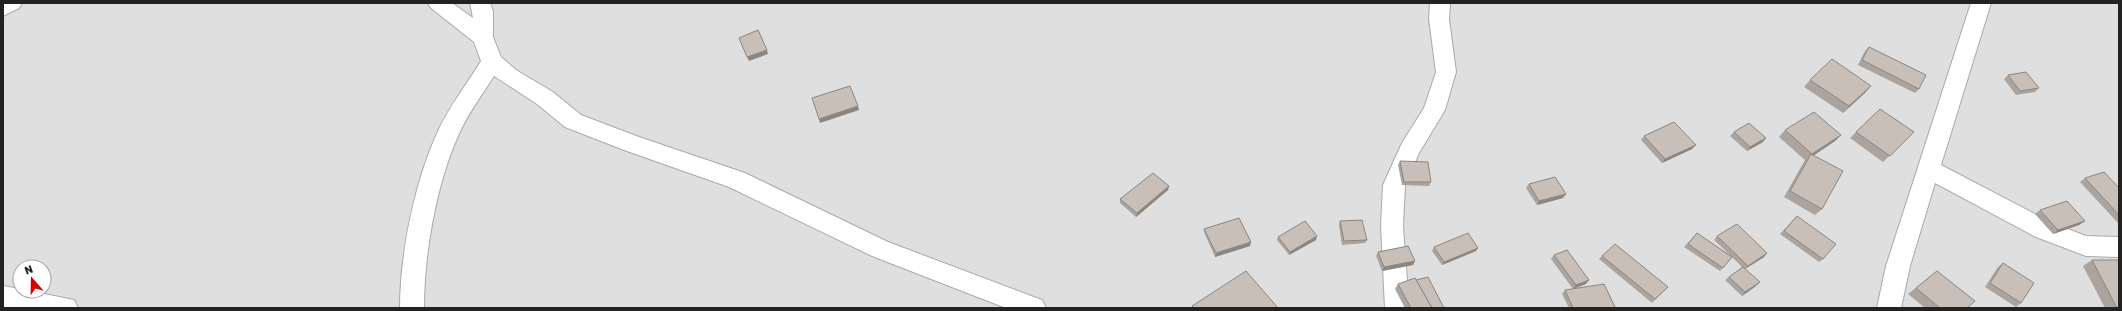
<svg xmlns="http://www.w3.org/2000/svg" width="2122" height="311" font-family="Rubik,sans-serif">
	<rect width="100%" height="100%" fill="#f2efe9"/>
	<path fill="#e0dfdf" fill-rule="evenodd" d="M3,3H2119V308H3ZM20,267H44V291H20Z"/>
	<g fill="none" stroke-linecap="round" stroke-linejoin="round">
		<g stroke="#a9a9a9" stroke-width="2">
			<g id="minor">
				<polygon points="3,3 22,3 19,8 3,16"/>
				<path d="M428,3H452L473,18L470,3H490L493,11V37L501,57L516,70L553,92L581,115L639,137L745,173L888,242L1042,300L1046,308H1006L872,256L729,187L624,150L565,127L537,104L494,76C482,95 467,115 458,136C436,185 424,255 424,308H400C400,253 415,181 438,131C449,107 467,84 481,61L474,42L431,8Z"/>
				<polygon points="1430,3 1450,3 1449,19 1456,72 1445,110 1419,153 1405,185 1403,226 1409,308 1385,308 1381,226 1383,185 1402,143 1424,108 1436,72 1429,19"/>
				<polygon points="1971,3 1991,3 1941,165 2052,223 2086,236 2119,237 2119,257 2086,256 2036,237 1935,183 1910,266 1901,308 1877,308 1886,266"/>
				<polygon points="3,286 20,289 20,291 30,291 74,300 78,308 3,308"/>
			</g>
		</g>
		<use href="#minor" fill="#fff" fill-rule="evenodd"/>
	</g>
	<g fill="#aba49e">
		<polygon points="1869,47 1919,89 1915,93 1858,65 1865,51"/>
		<polygon points="2008,75 2039,88 2035,92 2016,95 2004,79"/>
		<polygon points="1810,80 1871,86 1843,113 1804,87"/>
		<polygon points="1880,109 1914,132 1883,162 1850,138"/>
		<polygon points="1785,130 1841,135 1835,141 1813,156 1822,209 1815,215 1784,197 1805,160 1779,137"/>
		<polygon points="1734,132 1763,142 1747,151 1730,136"/>
		<polygon points="1644,136 1692,149 1662,163 1641,140"/>
		<polygon points="1400,161 1431,182 1429,186 1402,185 1398,165"/>
		<polygon points="2085,178 2119,188 2119,224 2080,182"/>
		<polygon points="1529,184 1563,198 1537,205 1526,188"/>
		<polygon points="1169,186 1168,190 1136,217 1120,203 1120,199"/>
		<polygon points="2040,210 2085,221 2079,225 2053,234 2035,214"/>
		<polygon points="1797,216 1823,259 1819,262 1780,234"/>
		<polygon points="1340,221 1367,240 1365,243 1342,245 1339,225"/>
		<polygon points="1204,229 1250,246 1215,257 1204,232"/>
		<polygon points="1697,233 1731,256 1714,240 1717,236 1764,257 1745,269 1756,286 1742,296 1725,280 1729,277 1742,267 1732,257 1720,271 1684,247"/>
		<polygon points="1278,237 1316,240 1289,255 1277,240"/>
		<polygon points="1434,247 1476,251 1442,265 1432,251"/>
		<polygon points="1378,252 1415,261 1413,265 1382,271 1376,256"/>
		<polygon points="1554,255 1586,284 1573,289 1551,259"/>
		<polygon points="1602,256 1668,287 1652,303 1599,259"/>
		<polygon points="2092,260 2119,308 2105,308 2083,266"/>
		<polygon points="2003,263 2021,303 2016,307 1985,287 1998,267"/>
		<polygon points="1937,271 1967,308 1925,308 1908,294"/>
		<polygon points="1416,280 1444,308 1405,308 1395,289 1398,284"/>
		<polygon points="1565,290 1615,307 1615,308 1569,308 1562,294"/>
	</g>
	<g fill="#8b8681">
		<polygon points="767,50 768,54 749,61 747,57"/>
		<polygon points="1871,86 1865,93 1843,113 1849,106"/>
		<polygon points="858,106 859,110 820,123 819,119"/>
		<polygon points="1841,135 1835,141 1808,159 1812,154"/>
		<polygon points="1766,138 1763,142 1747,151 1750,147"/>
		<polygon points="1696,145 1692,149 1662,163 1665,159"/>
		<polygon points="1169,186 1168,190 1136,217 1137,213"/>
		<polygon points="1566,194 1563,198 1537,205 1539,201"/>
		<polygon points="2085,221 2079,225 2053,234 2058,230"/>
		<polygon points="1317,236 1316,240 1289,255 1290,252"/>
		<polygon points="1251,242 1250,246 1215,257 1216,253"/>
		<polygon points="1478,248 1476,251 1442,265 1444,262"/>
		<polygon points="1767,253 1764,257 1745,269 1748,266"/>
		<polygon points="1415,261 1413,265 1382,271 1384,267"/>
		<polygon points="1589,280 1586,284 1573,289 1576,285"/>
		<polygon points="1760,282 1756,286 1742,296 1745,292"/>
	</g>
	<g fill="#c7bfb8" stroke="#8b8681">
		<polygon points="758,30 767,50 747,57 739,38"/>
		<polygon points="1869,47 1926,75 1919,89 1862,60"/>
		<polygon points="1832,59 1871,86 1849,106 1810,80"/>
		<polygon points="2026,72 2039,88 2020,91 2008,75"/>
		<polygon points="850,86 858,106 819,119 812,98"/>
		<polygon points="1880,109 1914,132 1890,156 1856,132"/>
		<polygon points="1814,112 1841,135 1812,154 1785,130"/>
		<polygon points="1674,122 1696,145 1665,159 1644,136"/>
		<polygon points="1749,123 1766,138 1750,147 1734,132"/>
		<polygon points="1811,154 1843,171 1822,209 1790,191"/>
		<polygon points="1400,161 1428,162 1431,182 1404,182"/>
		<polygon points="2104,172 2119,188 2119,215 2085,178"/>
		<polygon points="1153,173 1169,186 1137,213 1120,199"/>
		<polygon points="1555,177 1566,194 1539,201 1529,184"/>
		<polygon points="2067,201 2085,221 2058,230 2040,210"/>
		<polygon points="1797,216 1836,244 1823,259 1784,231"/>
		<polygon points="1239,218 1251,242 1216,253 1204,229"/>
		<polygon points="1362,220 1367,240 1344,241 1340,221"/>
		<polygon points="1305,221 1317,236 1290,252 1278,237"/>
		<polygon points="1737,224 1767,253 1748,266 1717,236"/>
		<polygon points="1468,233 1478,248 1444,262 1434,247"/>
		<polygon points="1697,233 1732,257 1723,268 1688,244"/>
		<polygon points="1615,244 1668,287 1655,299 1602,256"/>
		<polygon points="1408,246 1415,261 1384,267 1378,252"/>
		<polygon points="1567,250 1589,280 1576,285 1554,255"/>
		<polygon points="2092,260 2119,260 2119,308 2117,308"/>
		<polygon points="2003,263 2034,283 2021,303 1990,283"/>
		<polygon points="1743,267 1760,282 1745,292 1729,277"/>
		<polygon points="1246,271 1278,308 1194,308 1192,306"/>
		<polygon points="1937,271 1975,301 1967,308 1940,308 1916,288"/>
		<polygon points="1428,277 1444,308 1432,308 1416,280"/>
		<polygon points="1415,278 1432,308 1411,308 1398,284"/>
		<polygon points="1604,284 1615,307 1611,308 1573,308 1565,290"/>
	</g>
	<rect width="2122" height="311" fill="none" stroke="#222222" stroke-width="8"/>
	<g transform="translate(32 279) rotate(340)"><circle r="19" fill="#ffffff" stroke="#a7a7a7"/>
	<path d="M0-3L7 15L0 10L-7 15Z" fill="#d40000"/>
	<text y="-6" font-size="11" font-weight="bold" text-anchor="middle" fill="#222222">N</text>
	</g>
</svg>
